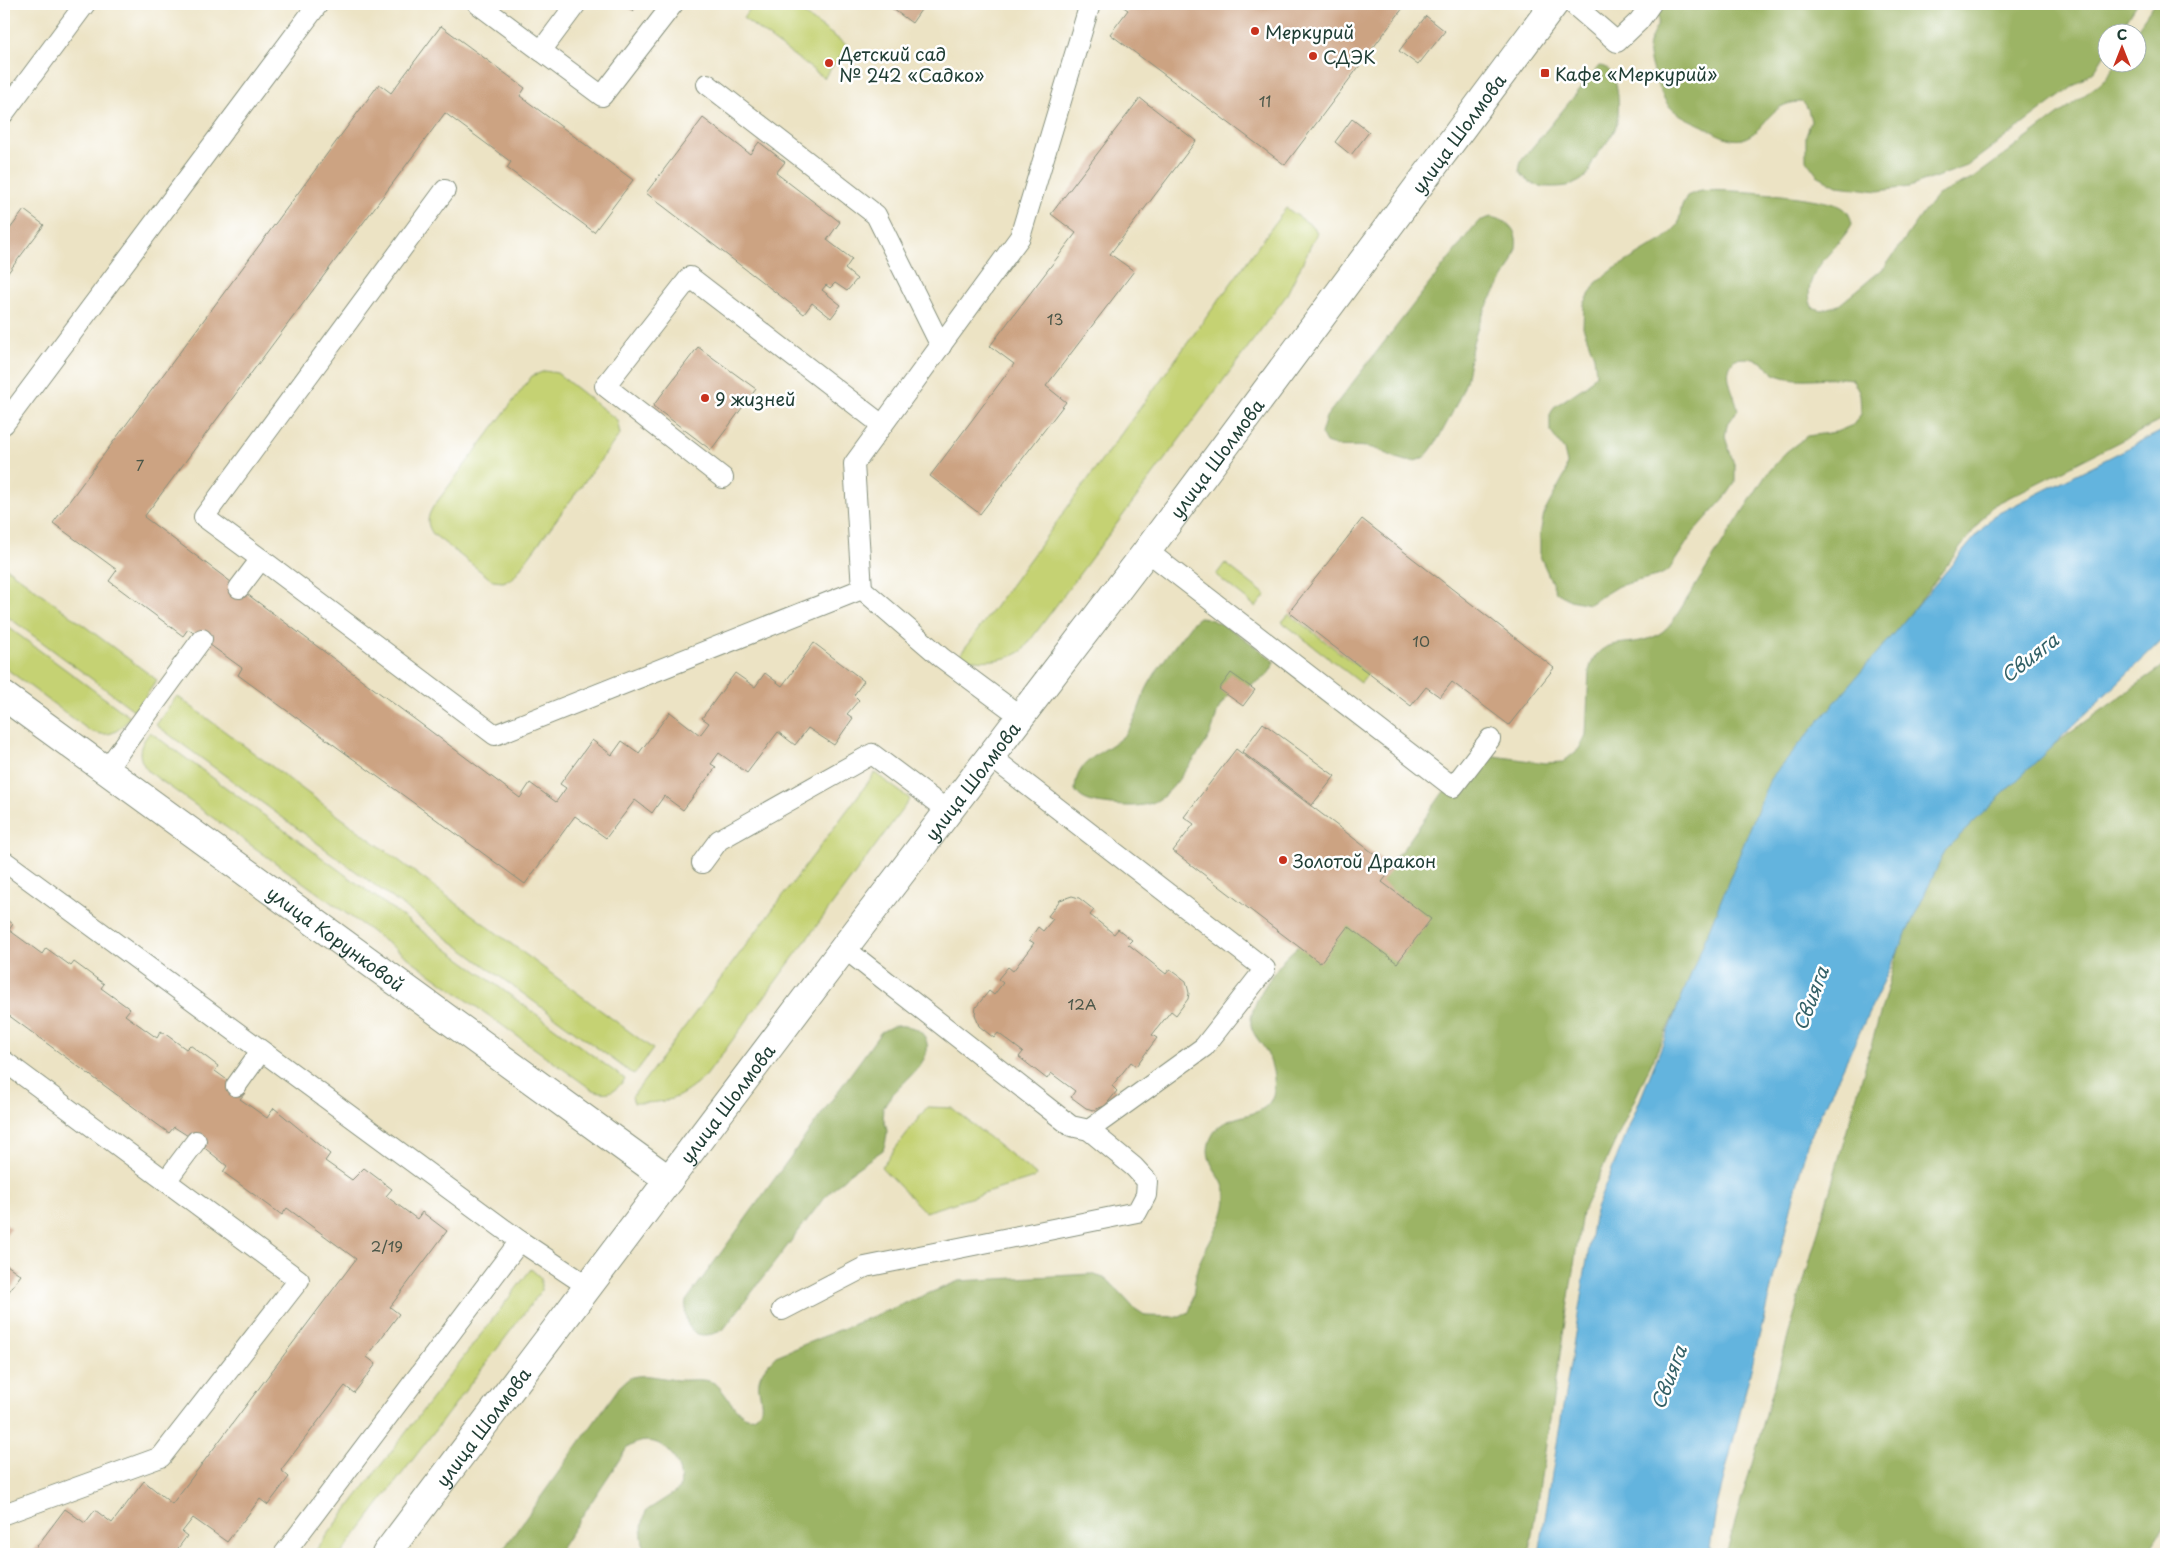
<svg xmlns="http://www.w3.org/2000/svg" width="2170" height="1558" font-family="'Playpen Sans',sans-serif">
	<rect width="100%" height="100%" fill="#fff"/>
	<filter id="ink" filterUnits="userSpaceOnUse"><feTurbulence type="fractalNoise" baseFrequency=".02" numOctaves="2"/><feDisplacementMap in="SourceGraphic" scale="10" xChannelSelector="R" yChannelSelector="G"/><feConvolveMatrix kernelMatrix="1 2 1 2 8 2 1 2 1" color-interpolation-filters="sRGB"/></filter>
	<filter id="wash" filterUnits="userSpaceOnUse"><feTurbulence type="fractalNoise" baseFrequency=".0096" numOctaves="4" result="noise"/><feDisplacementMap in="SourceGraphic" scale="20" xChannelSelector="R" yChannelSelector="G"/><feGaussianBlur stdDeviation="1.12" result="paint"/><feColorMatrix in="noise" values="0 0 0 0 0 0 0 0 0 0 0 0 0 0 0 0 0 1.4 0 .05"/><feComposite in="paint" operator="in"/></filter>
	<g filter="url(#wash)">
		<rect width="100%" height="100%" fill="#ece3c4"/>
		<g fill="#c5d273" stroke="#728854">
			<polygon points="754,4 790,4 848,46 824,78 743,18"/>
			<path d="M1286,208L1314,227L1317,233L1286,296L1023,650C1009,661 976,664 959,656Z"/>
			<path d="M545,371L557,373L612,416L617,420L620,434L513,578L503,582L493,581L433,534C426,524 427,517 433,507L532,376Z"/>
			<polygon points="1225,563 1266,595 1256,607 1216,575"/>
			<polygon points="4,566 157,680 135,711 4,614"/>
			<polygon points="1289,614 1368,674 1361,683 1282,622"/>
			<path d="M4,624L130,717C118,733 109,738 90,731L4,667Z"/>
			<polygon points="177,696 653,1049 634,1075 156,725"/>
			<path d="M150,732L625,1079C615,1092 608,1096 591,1089L149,772C136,757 138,747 150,732Z"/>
			<path d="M875,773L910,799L706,1076C679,1100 669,1103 634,1103L632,1097Z"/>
			<polygon points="927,1107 952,1108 1036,1175 1034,1178 925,1212 881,1167"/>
			<polygon points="531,1269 541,1278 541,1290 538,1295 341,1554 313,1554"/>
		</g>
		<g fill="#9cb465" stroke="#5e784c">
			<path d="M1656,4H2137L2119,32H2108L2107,50L2095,70L1967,166L1909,187L1878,191L1837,186L1817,175L1806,160V135L1811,121L1808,109L1801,102C1767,102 1768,131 1742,139C1729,142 1713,132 1703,126C1692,121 1678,115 1670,107C1661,99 1645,55 1649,43C1656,24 1662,27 1656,4Z"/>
			<path d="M2154,4H2166V418L1992,506L1780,785L1582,1213L1529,1554H652C637,1546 642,1524 646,1511L680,1489C685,1458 657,1427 627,1448L557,1554H500L620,1386C624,1383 628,1378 632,1377C648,1373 663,1379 678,1380C690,1381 705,1377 716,1384C726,1391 742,1429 758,1414C766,1407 757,1391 759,1381C761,1370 768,1364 776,1356L959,1281L1091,1274L1107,1279L1134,1308L1146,1316L1180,1317L1189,1312C1195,1298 1193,1282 1198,1267C1205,1245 1226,1222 1226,1197C1225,1173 1197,1162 1213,1134C1226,1110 1265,1122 1273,1095C1277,1083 1272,1062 1266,1051C1261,1042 1253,1036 1251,1025C1249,1005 1273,973 1285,958L1403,849L1452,780L1481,759L1494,756L1546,763L1563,762L1579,749L1586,735L1589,671C1599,631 1633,651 1659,634C1663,632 1667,627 1671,624L1766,475L1786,452L1807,436L1836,432L1853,425L1861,414L1860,394L1852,379C1829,375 1798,384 1777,375C1772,374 1770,368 1766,365C1757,358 1746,357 1735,359C1720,373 1735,392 1738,410L1727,425L1725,437L1735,467V483L1727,495L1693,533L1669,570L1660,575L1618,586L1589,604L1570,600L1556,592L1540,556V535L1544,513L1565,474L1567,463L1564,450L1550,431V415L1554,407L1587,385L1596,374L1594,356L1583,327L1584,304L1596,283L1614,269L1664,239L1678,225L1682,205L1687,196C1692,194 1697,191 1702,191C1722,188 1829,197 1843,208C1849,212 1851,218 1852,224C1838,250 1798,274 1812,307L1821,310L1839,305L1885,267L1923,213L1938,195L1972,179L2106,79L2116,63L2138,62V32H2135Z"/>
			<path d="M1599,66C1621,66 1621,115 1615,129C1610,140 1602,148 1595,158C1592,162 1591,167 1589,172C1581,185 1565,187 1552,187C1537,187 1528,184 1519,171L1521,161Z"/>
			<path d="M1491,217C1502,219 1514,225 1516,238C1519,259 1502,280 1492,297C1485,309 1479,323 1475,336C1470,350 1470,366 1466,381C1462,395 1435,450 1424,457C1405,470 1386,449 1367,447C1352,445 1340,449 1326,443L1321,434L1326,417L1472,229L1479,221Z"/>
			<path d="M1199,617C1219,617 1258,648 1274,661C1270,686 1237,684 1223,702C1215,712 1215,726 1209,737C1203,748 1195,758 1187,768C1163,802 1155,809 1112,805C1099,803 1082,803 1075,790C1076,754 1114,752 1129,729C1138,716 1141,698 1149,684C1161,662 1178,642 1193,622Z"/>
			<polygon points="2166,664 2166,1524 2147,1554 1726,1554 1932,832"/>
			<path d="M893,1026C903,1025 918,1026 924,1036C941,1062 889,1088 883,1109C881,1117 887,1124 887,1132C887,1138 885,1144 883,1150L850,1173L824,1198L723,1330C696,1343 682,1330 686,1301L881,1032Z"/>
		</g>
		<polygon fill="#63b4de" stroke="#417889" points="2166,429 2166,636 1946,849 1807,1144 1716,1510 1709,1554 1539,1554 1595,1211 1770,779 1993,516"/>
		<g id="blocks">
			<g fill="#cca382">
				<polygon points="623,4 639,4 633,11"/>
				<polygon points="886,4 925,4 912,23"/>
				<polygon points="1119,4 1406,4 1285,165 1110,34 1128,10"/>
				<polygon points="1426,16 1445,31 1418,65 1399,51"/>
				<polygon points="441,26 525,88 520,96 633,180 594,232 507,168 511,162 445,113 144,517 520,798 530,783 556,802 566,788 560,784 592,740 612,755 622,741 639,753 670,712 700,735 709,723 702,718 735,673 755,687 765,673 782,686 814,643 864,681 854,695 859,700 847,714 853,718 834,745 808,728 795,745 778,732 747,773 719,753 711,764 716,767 683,810 664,796 652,813 635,800 606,838 575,816 525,884 238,675 242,668 188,629 183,636 109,581 117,570 53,523 379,84 391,93"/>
				<polygon points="1140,98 1196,141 1110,254 1134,271 1046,386 1066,402 980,514 930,476 1014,364 990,346 1076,233 1051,214"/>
				<polygon points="703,118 750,154 759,142 785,162 776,173 840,222 827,240 852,259 845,269 857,279 847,291 835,283 830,288 826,285 822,290 841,305 831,318 812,303 804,314 646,193"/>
				<polygon points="1352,119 1369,132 1351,155 1335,142"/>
				<polygon points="24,210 44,225 4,278 4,237"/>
				<polygon points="698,347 756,389 711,450 653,406"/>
				<polygon points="1362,519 1554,668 1509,725 1452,682 1440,697 1426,687 1411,706 1289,612"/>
				<polygon points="1231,673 1255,690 1243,706 1219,689"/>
				<polygon points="1263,723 1335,776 1312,805 1242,752"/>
				<polygon points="1236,749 1393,868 1382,882 1431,919 1397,963 1348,926 1320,963 1173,851 1194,824 1184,817"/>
				<polygon points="1072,896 1079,898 1094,910 1090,915 1114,934 1118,929 1132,940 1128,944 1166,974 1170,969 1186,981 1189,993 1188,999 1176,1015 1171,1011 1152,1035 1157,1038 1136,1066 1131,1062 1112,1086 1117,1091 1105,1106 1093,1110 1086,1108 1071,1097 1075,1091 1051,1073 1047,1079 1019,1057 1023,1052 998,1033 994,1038 979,1026 975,1014 976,1007 989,991 994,995 1003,983 998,979 1008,967 1013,971 1034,943 1029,940 1038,927 1043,931 1053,919 1048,916 1060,900"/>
				<polygon points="4,917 13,924 9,930 42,954 46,948 71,966 74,962 104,984 101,988 130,1009 125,1015 157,1038 161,1031 186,1049 190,1045 218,1066 215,1071 245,1093 240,1099 267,1118 274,1108 330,1154 325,1161 352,1180 364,1168 392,1189 386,1196 417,1219 422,1212 447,1231 390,1307 399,1314 367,1357 376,1364 354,1393 345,1386 281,1470 289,1477 268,1505 260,1499 227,1542 193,1518 182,1532 187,1536 176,1551 181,1554 31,1554 65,1509 85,1523 95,1510 112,1523 144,1481 172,1504 356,1259 287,1208 282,1215 223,1172 227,1166 196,1141 174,1127 169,1133 4,1012"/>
				<polygon points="4,1223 11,1228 4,1238"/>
				<polygon points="4,1263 21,1275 4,1298"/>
			</g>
		</g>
	</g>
	<g filter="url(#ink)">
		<use href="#blocks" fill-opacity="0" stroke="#86907c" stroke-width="1"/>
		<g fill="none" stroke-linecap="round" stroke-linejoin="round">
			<g stroke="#86907c" stroke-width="22">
				<g id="service">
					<polyline points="478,4 602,96 673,4"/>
					<polyline points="1573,4 1617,42 1639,21 1651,4"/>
					<polyline points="541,51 576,4"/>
					<polyline points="707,84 876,215 941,346"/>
					<polyline points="4,113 85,4"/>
					<polyline points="4,424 318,4"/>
					<polyline points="723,478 605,386 690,277 882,425"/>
					<polyline points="1147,551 1453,787 1490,739"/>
					<polyline points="261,559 495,735 862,589 942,658 1020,716"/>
					<polyline points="239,588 261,559 204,517 445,190"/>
					<polyline points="862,589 854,464 1020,237 1090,4"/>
					<polyline points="106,770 202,639"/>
					<polyline points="4,861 520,1241 589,1287"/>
					<polyline points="702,863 719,840 872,754 948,811"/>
					<polyline points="844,948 1071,1126 1089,1130 1204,1047 1265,969 990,756"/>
					<polyline points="4,1061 299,1280 161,1457 4,1514"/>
					<polyline points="236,1086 261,1051"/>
					<polyline points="166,1181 196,1141"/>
					<polyline points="782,1310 865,1267 1137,1212 1146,1195 1147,1181 1134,1167 1089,1130"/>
					<polyline points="284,1554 520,1241"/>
				</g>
			</g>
			<g stroke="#86907c" stroke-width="30">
				<g id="minor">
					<path id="s1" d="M4,696L669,1180"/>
				</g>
			</g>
			<g stroke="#86907c" stroke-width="30">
				<g id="tertiary">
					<path id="s2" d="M386,1554L844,948L1147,551L1554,4"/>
				</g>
			</g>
			<use href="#service" stroke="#fff" stroke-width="20"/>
			<use href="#minor" stroke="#fff" stroke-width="28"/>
			<use href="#tertiary" stroke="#fff" stroke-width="28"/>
		</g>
	</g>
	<g fill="#c8321e" stroke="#fff" stroke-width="2">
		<circle cx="1255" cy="31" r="5"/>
		<circle cx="1313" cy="56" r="5"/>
		<circle cx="829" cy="63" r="5"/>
		<rect x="1540" y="68" width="10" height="10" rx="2.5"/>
		<circle cx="705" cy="398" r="5"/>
		<circle cx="1283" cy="860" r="5"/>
	</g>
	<g text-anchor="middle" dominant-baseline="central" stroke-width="5" stroke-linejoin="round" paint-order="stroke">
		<g font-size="15" fill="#4a5648">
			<text x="1265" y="100">11</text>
			<text x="1055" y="318">13</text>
			<text x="140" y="464">7</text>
			<text x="1421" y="640">10</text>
			<text x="1082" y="1003">12А</text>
			<text x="387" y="1245">2/19</text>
		</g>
		<g font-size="18" fill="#1f3d34" stroke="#fff" text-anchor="start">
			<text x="1265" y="31">Меркурий</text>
			<text x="839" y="53">Детский сад<tspan x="839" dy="21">№ 242 «Садко»</tspan></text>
			<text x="1323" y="56">СДЭК</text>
			<text x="1555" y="73">Кафе «Меркурий»</text>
			<text x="715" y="398">9 жизней</text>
			<text x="1293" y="860">Золотой Дракон</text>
		</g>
		<g font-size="18" fill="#1f3d34" stroke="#fff">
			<text stroke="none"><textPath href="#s2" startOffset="1780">улица Шолмова</textPath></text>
			<text stroke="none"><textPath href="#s2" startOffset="1375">улица Шолмова</textPath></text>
			<text stroke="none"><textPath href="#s2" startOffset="970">улица Шолмова</textPath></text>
			<text stroke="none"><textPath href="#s1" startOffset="411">улица Корунковой</textPath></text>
			<text stroke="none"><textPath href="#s2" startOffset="565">улица Шолмова</textPath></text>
			<text stroke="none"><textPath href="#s2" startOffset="160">улица Шолмова</textPath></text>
		</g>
		<g font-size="19" font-style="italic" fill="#336167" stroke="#fff">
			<text transform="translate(2029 657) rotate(-38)">Свияга</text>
			<text transform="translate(1810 998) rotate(-69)">Свияга</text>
			<text transform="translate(1668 1377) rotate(-69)">Свияга</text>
		</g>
	</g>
	<rect width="2170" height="1558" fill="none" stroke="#fff" stroke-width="20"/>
	<g transform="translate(2122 48)"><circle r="24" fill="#ffffff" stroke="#a5b1ae"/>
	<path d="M0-4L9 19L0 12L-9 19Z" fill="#c8321e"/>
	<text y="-8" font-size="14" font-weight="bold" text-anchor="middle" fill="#1f3d34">С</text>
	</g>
</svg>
